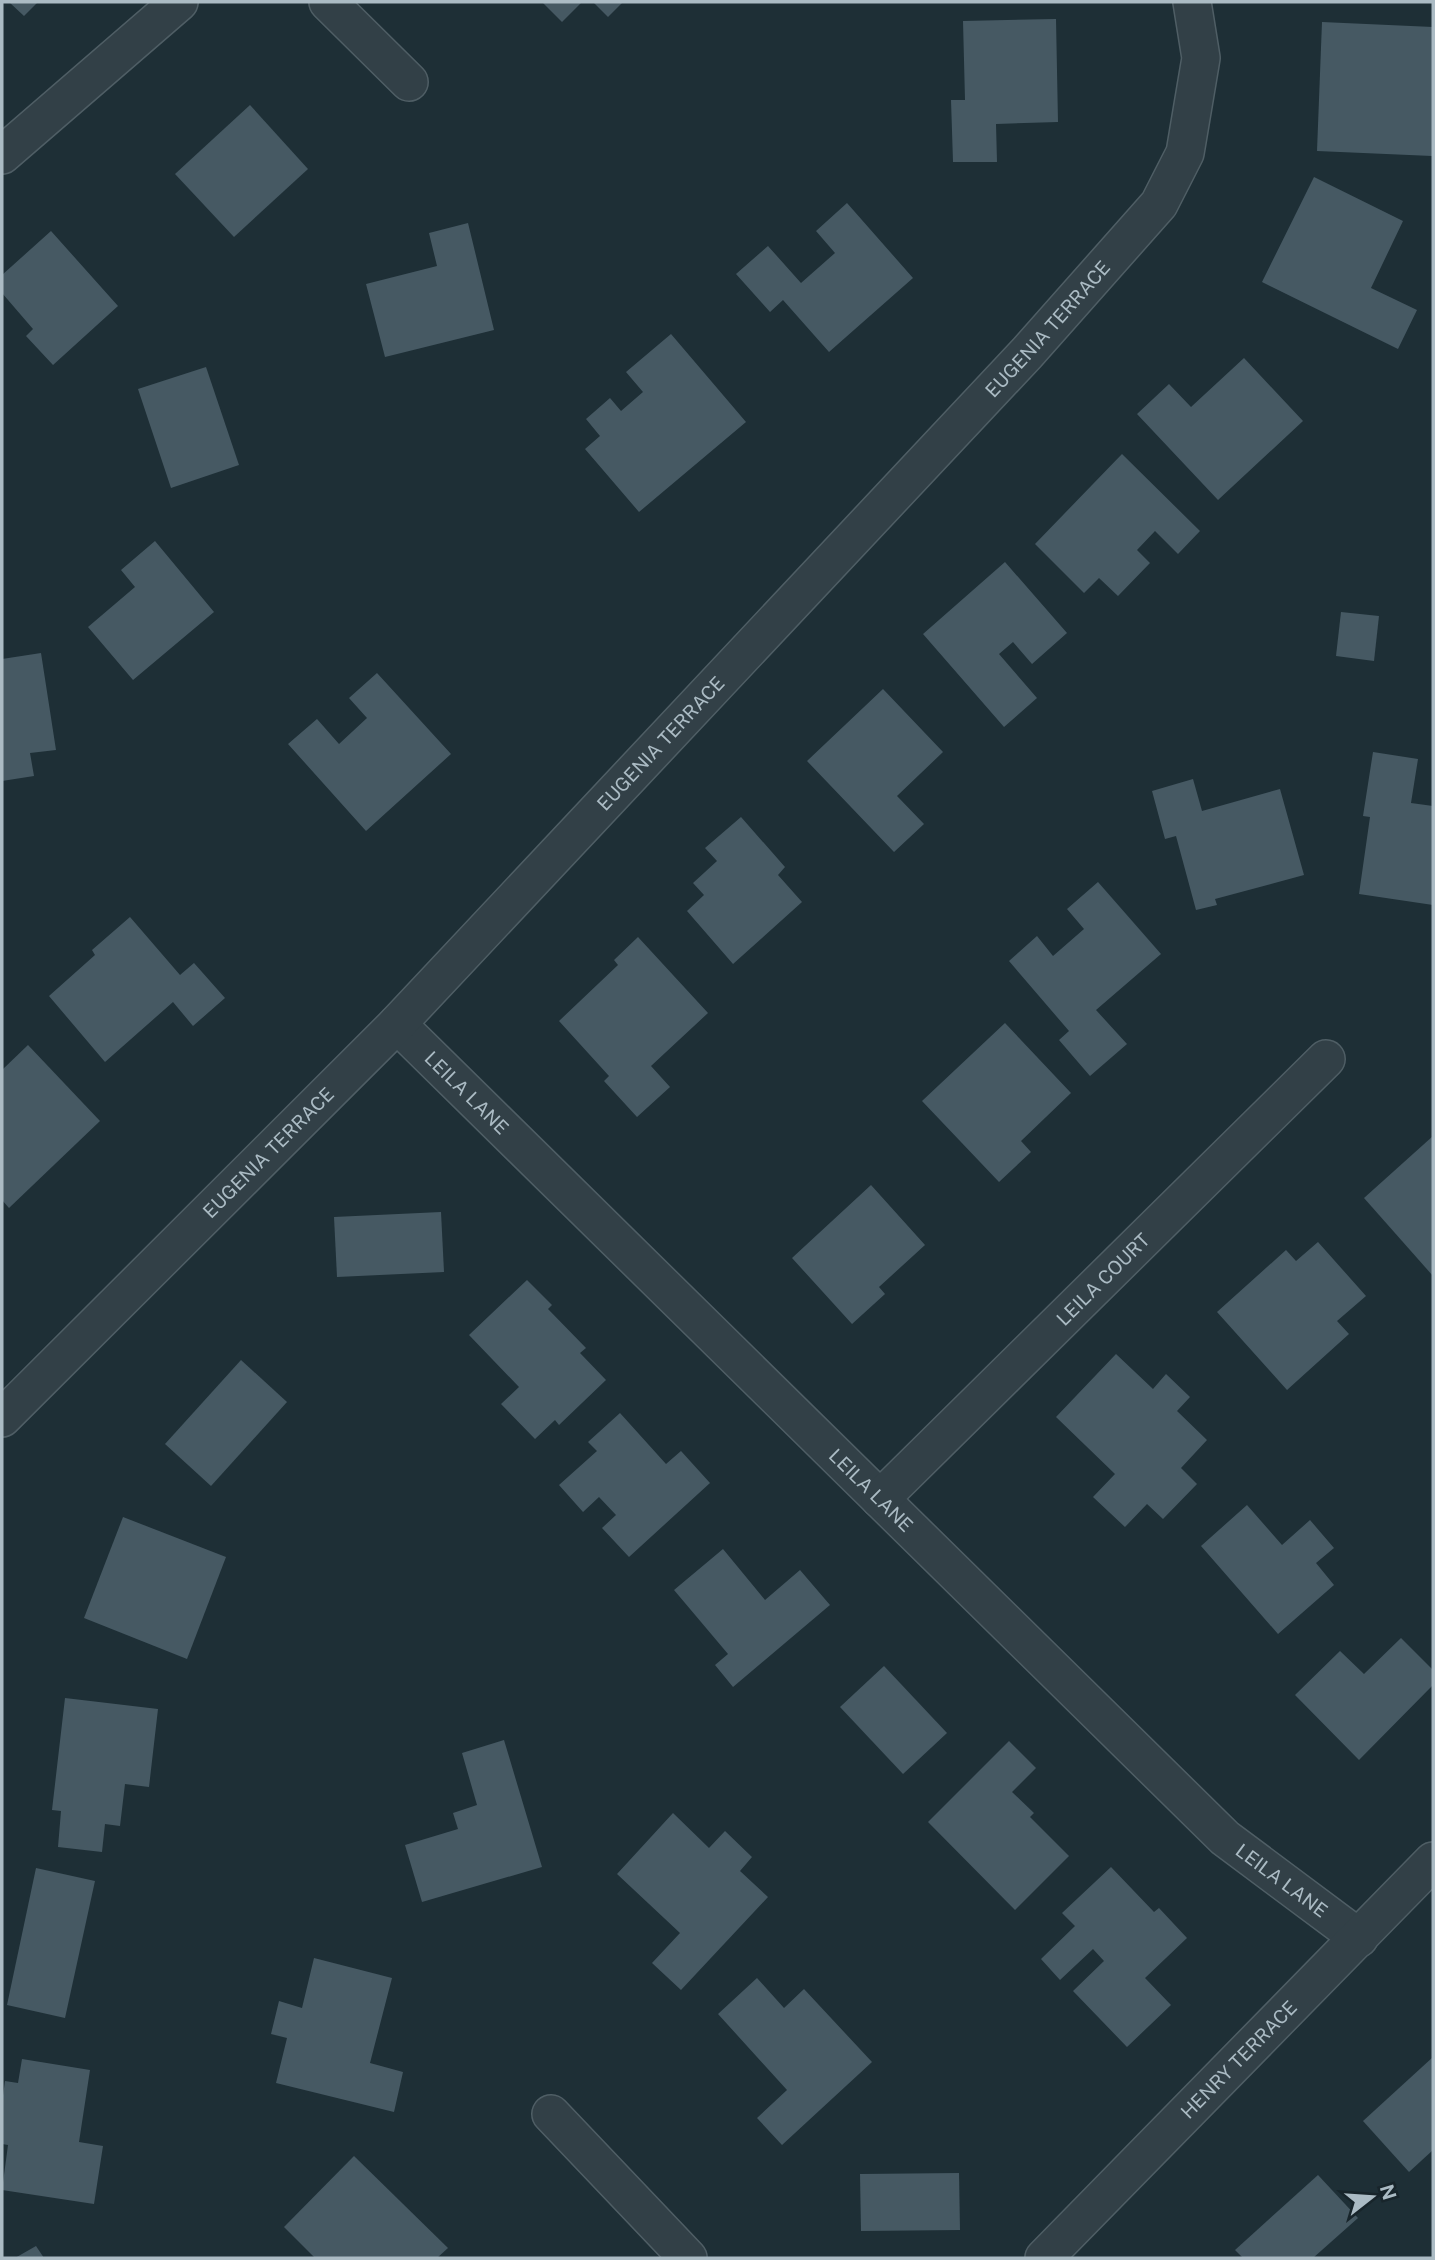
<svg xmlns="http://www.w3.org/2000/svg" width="1435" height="2260" font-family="'Public Sans',sans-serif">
	<rect width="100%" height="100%" fill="#1e2f36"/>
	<g fill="#465963">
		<polygon points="9,2 38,2 24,16"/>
		<polygon points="542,2 582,2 562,22"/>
		<polygon points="593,2 623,2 608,17"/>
		<polygon points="1056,19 1058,122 996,124 997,162 953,162 951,100 965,100 963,21"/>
		<polygon points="1322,22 1433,27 1432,156 1317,151"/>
		<polygon points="250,105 308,169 234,237 175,174"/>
		<polygon points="1314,177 1403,221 1371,288 1417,310 1398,349 1262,282"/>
		<polygon points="847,203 913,278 829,352 783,300 770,312 736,274 768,246 801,283 835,253 816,231"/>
		<polygon points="468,223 494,330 385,357 366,284 437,266 429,233"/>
		<polygon points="51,231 118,306 53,365 26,336 33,329 2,293 2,275"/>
		<polygon points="671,334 746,422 639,512 585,449 600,436 586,419 610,398 621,411 643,392 626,372"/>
		<polygon points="1244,358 1303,421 1218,500 1137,414 1169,384 1191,407"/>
		<polygon points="206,367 239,465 171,488 138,389"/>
		<polygon points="1122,454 1200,531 1178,554 1155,531 1137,550 1150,563 1118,596 1099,578 1084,593 1035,544"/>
		<polygon points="155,541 214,612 133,680 88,627 135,587 121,570"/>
		<polygon points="1005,562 1067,633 1032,664 1013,642 999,654 1037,698 1004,727 923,634"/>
		<polygon points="1341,612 1379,616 1374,661 1336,656"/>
		<polygon points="41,653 56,750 30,753 34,776 2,781 2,659"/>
		<polygon points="377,673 451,754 366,831 288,744 317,719 339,744 367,718 349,698"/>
		<polygon points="883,689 943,752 897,796 924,824 894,852 807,761"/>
		<polygon points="1373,752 1418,759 1411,803 1433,806 1433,905 1359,894 1370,817 1363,816"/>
		<polygon points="1193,779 1202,811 1280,789 1304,875 1215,899 1217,905 1196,910 1176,836 1165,839 1152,791"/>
		<polygon points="741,817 785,867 778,875 802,902 733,964 687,911 704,895 693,883 717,861 705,848"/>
		<polygon points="1098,882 1161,954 1096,1010 1127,1044 1090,1076 1059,1040 1069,1031 1009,961 1037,936 1053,956 1084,929 1067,909"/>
		<polygon points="130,917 180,975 194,963 225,998 193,1026 173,1002 105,1062 49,996 95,955 92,950"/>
		<polygon points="638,937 708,1013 651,1066 670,1087 637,1117 604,1081 609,1076 559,1021 618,965 614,960"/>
		<polygon points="1005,1023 1071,1093 1021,1141 1031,1152 999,1182 922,1101"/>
		<polygon points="28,1045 100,1121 9,1208 2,1200 2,1070"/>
		<polygon points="1433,1136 1433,1276 1364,1198"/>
		<polygon points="871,1185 925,1245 879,1287 885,1294 852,1324 792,1258"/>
		<polygon points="441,1212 444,1272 337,1277 334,1217"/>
		<polygon points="1318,1242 1366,1296 1337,1321 1349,1334 1287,1390 1217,1312 1286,1250 1296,1261"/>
		<polygon points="527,1280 552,1305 548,1309 586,1348 580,1353 606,1380 559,1425 555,1420 535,1439 501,1404 519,1387 469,1335"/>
		<polygon points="1116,1354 1153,1389 1166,1374 1190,1397 1177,1411 1207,1440 1181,1468 1197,1484 1163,1519 1147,1504 1125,1527 1093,1497 1115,1474 1056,1417"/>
		<polygon points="241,1360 287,1402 211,1486 165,1444"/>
		<polygon points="620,1413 666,1464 681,1451 710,1483 629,1557 602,1528 616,1515 599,1497 583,1512 559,1485 597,1451 588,1442"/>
		<polygon points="1247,1505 1282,1545 1310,1520 1334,1548 1316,1563 1334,1585 1278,1634 1201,1546"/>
		<polygon points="123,1517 226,1557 187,1659 84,1618"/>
		<polygon points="723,1549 765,1600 800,1570 830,1605 733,1687 715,1665 728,1654 674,1590"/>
		<polygon points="1401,1638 1433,1670 1433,1685 1359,1760 1295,1695 1340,1651 1364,1674"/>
		<polygon points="884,1666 947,1733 903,1774 840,1707"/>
		<polygon points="65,1698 158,1709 149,1787 125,1784 120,1826 105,1824 102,1852 58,1847 61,1811 52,1810"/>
		<polygon points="504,1740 542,1867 422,1902 405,1845 458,1829 453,1813 477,1805 462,1753"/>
		<polygon points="1009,1741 1036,1768 1012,1792 1034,1813 1030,1817 1069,1856 1015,1910 928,1822"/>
		<polygon points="673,1813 709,1848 725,1831 752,1857 740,1871 768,1897 681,1990 652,1963 680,1933 617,1874"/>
		<polygon points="1111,1867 1154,1912 1159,1908 1187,1938 1145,1978 1171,2005 1127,2047 1073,1991 1104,1961 1093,1949 1060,1980 1041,1959 1075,1926 1062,1913"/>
		<polygon points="36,1868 95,1881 65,2018 7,2005"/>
		<polygon points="314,1958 392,1978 370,2063 403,2072 394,2112 276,2083 287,2038 271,2034 279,2001 302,2008"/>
		<polygon points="757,1978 784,2008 804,1989 872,2062 782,2145 757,2118 787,2090 718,2014"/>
		<polygon points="1433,2057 1433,2150 1409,2172 1363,2121"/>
		<polygon points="22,2059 90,2070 79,2142 103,2146 94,2204 2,2190 8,2145 2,2144 2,2103 5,2081 18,2083"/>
		<polygon points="354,2156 448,2248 437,2258 315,2258 284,2227"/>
		<polygon points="959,2173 960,2230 861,2231 860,2174"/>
		<polygon points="1318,2175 1358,2218 1313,2258 1243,2258 1235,2250"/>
		<polygon points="36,2246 44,2258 15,2258"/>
	</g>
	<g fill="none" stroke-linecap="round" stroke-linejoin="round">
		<g stroke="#4f5e65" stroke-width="40">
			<g id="street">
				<polyline points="328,2 409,82"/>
				<polyline points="2,155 179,2"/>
				<path id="s1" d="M397,1024L1225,1838L1359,1938"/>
				<path id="s2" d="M2,1418L397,1024L1027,353L1159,204L1185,153L1201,58L1192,2"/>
				<path id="s3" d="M880,1499L1326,1059"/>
				<polyline points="551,2114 688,2258"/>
				<path id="s4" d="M1044,2258L1433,1861"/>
			</g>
		</g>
		<use href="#street" stroke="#324047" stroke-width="37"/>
	</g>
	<g text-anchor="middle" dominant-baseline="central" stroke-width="6" stroke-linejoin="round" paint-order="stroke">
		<g font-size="19" fill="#abbbc4" stroke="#18252b">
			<text stroke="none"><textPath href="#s2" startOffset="1510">EUGENIA TERRACE</textPath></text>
			<text stroke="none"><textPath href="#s2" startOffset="943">EUGENIA TERRACE</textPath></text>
			<text stroke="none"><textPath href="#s1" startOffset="98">LEILA LANE</textPath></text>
			<text stroke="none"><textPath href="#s2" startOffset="376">EUGENIA TERRACE</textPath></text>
			<text stroke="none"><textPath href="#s3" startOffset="313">LEILA COURT</textPath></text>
			<text stroke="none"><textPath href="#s1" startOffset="665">LEILA LANE</textPath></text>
			<text stroke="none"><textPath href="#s1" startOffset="1232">LEILA LANE</textPath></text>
			<text stroke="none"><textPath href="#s4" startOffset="278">HENRY TERRACE</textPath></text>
		</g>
	</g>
	<rect width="1435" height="2260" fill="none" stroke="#abbbc4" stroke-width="7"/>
	<g transform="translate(1372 2197) rotate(73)" stroke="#18252b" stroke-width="5" paint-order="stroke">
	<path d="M0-5L12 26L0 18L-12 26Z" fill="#abbbc4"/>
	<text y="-10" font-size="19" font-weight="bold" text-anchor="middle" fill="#abbbc4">N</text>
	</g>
</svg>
